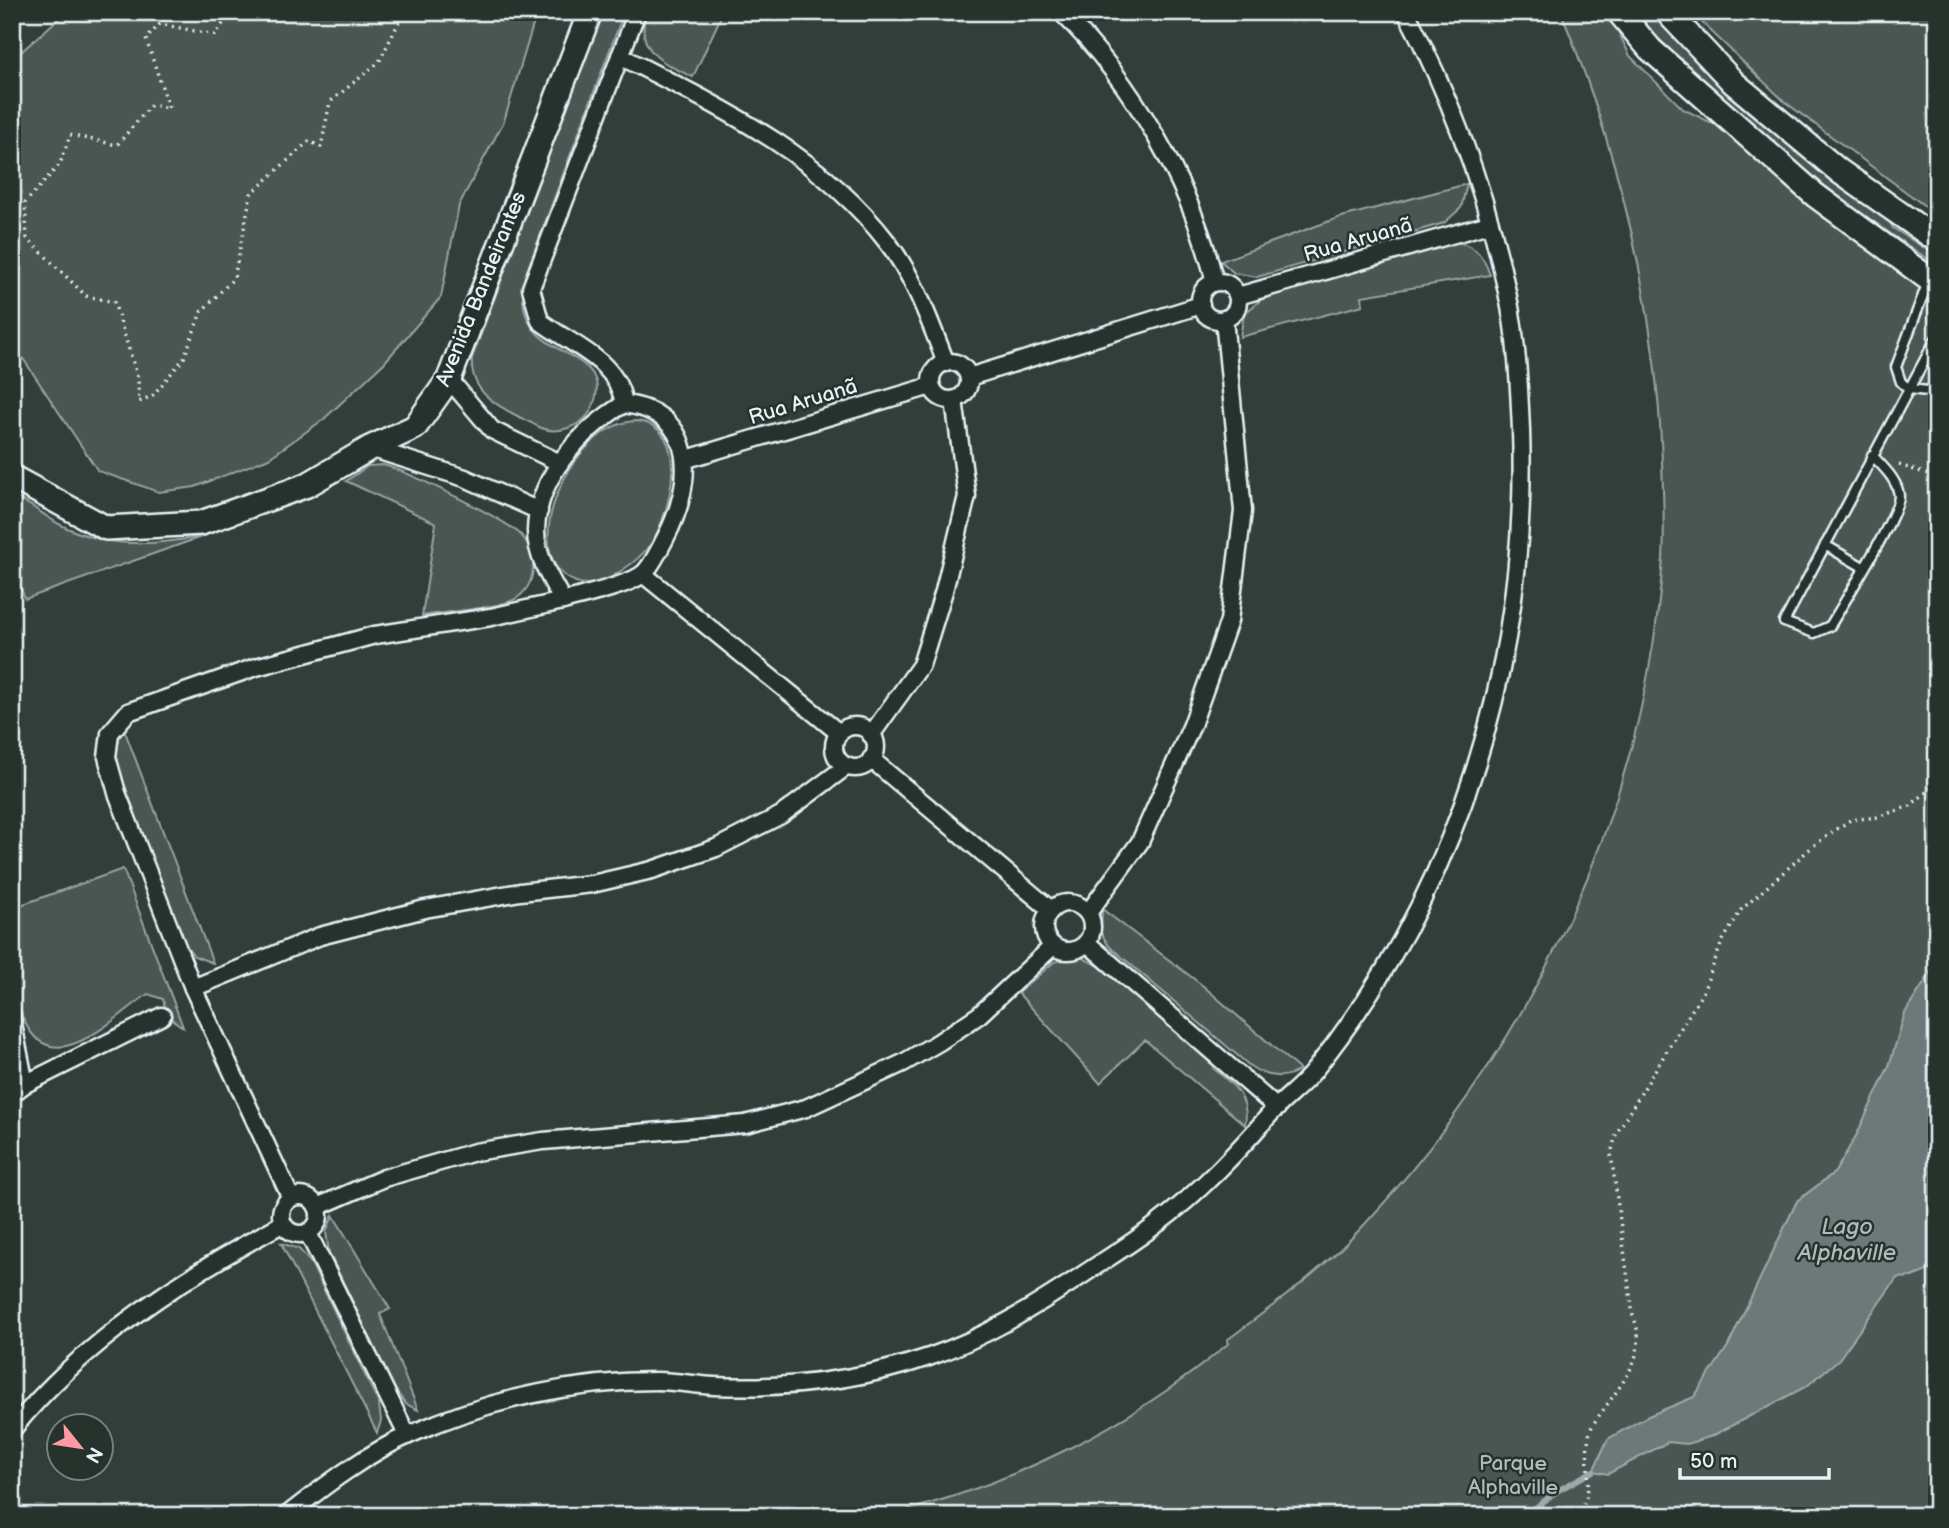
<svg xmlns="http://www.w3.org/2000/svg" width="1949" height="1528" font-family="'Balsamiq Sans',sans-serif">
	<rect width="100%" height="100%" fill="#323e39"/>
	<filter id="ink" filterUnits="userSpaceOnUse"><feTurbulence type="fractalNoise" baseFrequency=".0143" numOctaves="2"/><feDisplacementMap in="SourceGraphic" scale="14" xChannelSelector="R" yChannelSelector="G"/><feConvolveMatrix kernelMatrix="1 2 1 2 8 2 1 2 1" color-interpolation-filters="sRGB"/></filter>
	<g filter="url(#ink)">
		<g fill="#495651" stroke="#98a4a4" stroke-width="2">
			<polygon points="66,12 537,12 504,121 459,205 441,297 384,363 324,419 269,458 195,487 159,492 98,471 12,342 12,60"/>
			<path d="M603,12H624L525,276C521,296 522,316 536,332C556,356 610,360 594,403C590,416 580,424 568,428C557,432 547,431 537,426C507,410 469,398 472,358Z"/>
			<path d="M647,12H723L693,77C664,64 633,50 647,12Z"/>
			<path d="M1561,12H1605L1614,23L1630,56L1683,109L1716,125L1846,227L1859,244L1937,294V1516H884C1010,1486 1129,1427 1229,1343L1227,1340C1274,1305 1324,1269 1364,1225C1534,1041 1645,809 1663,558C1665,526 1663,493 1662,461C1656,306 1620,156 1561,12Z"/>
			<path d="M1633,12H1651L1742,101L1883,211L1893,228L1937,256V265C1826,193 1723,109 1633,12Z"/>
			<polygon points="1691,12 1937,12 1937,215 1785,102"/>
			<polygon points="1467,184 1461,208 1444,223 1257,277 1234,273 1221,261 1338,218"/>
			<path d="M1450,242C1473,242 1483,254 1490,275L1362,296L1363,305L1240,337L1244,314L1262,299Z"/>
			<path d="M636,421C692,426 671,512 652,542C644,554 632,564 621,571C608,580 592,588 576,582C512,557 571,423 636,421Z"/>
			<path d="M383,465C403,469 509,521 522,536C537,553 538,583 517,598C501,608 444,612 422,616L436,523L346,481L368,466Z"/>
			<path d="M12,496C29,502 43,515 59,524C106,549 156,546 207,535L25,599L12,564Z"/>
			<polygon points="124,729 213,963 194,956 181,938 116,761 117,741"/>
			<path d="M123,869L183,1027L167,1016L163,999L148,994C126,1009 93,1041 66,1046C6,1057 12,944 12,908Z"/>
			<path d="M1102,909L1202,985L1300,1070C1283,1080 1267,1078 1250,1066L1109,946L1101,933Z"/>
			<path d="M1079,956L1099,966L1216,1064L1213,1068C1233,1084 1250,1097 1245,1125L1145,1040L1100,1083L1018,993L1054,962Z"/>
			<polygon points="333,1215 390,1309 380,1314 418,1410 406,1404 395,1389 329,1253 326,1232"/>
			<polygon points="281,1243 299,1249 311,1263 379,1404 381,1421 377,1433"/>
		</g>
		<polygon fill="#6d7978" stroke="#9ea9ab" stroke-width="2" points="1937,963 1937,1267 1912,1277 1897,1278 1839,1359 1807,1386 1712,1436 1687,1444 1668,1442 1608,1474 1593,1471 1608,1439 1646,1417 1694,1397 1728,1346 1797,1201 1835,1172 1856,1136 1889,1066 1905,1013"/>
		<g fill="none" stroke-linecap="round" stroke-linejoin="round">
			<polyline stroke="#9ea9ab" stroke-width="6" points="1525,1516 1557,1491 1593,1471"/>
			<g stroke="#e8f1f8" stroke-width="13">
				<g id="lane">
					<polyline points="1928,282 1896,367 1901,382 1909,389 1928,391 1937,385"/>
					<path d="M1872,455C1882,466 1898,480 1899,496C1899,515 1843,604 1830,626L1814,633L1784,622L1937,337"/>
					<polyline points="1825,545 1863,567"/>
				</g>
			</g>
			<g stroke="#e8f1f8" stroke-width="21">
				<g id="street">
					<path d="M1061,12C1133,82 1191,184 1215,282"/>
					<path d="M620,56C718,106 819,153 888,243C915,278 930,322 946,363"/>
					<circle cx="1219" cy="301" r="19"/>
					<polyline points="1238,296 1489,224"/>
					<circle cx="950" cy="381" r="19"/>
					<polyline points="969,377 1201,305"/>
					<polyline points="449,379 492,430 560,463"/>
					<path d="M624,404C700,413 693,485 666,537C660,548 653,564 644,573C631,585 581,596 563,601C551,580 536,556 536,531C537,477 581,430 624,404Z"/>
					<path d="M624,404C617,359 572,346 540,321L531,288L637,12"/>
					<polyline points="370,448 465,478 539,511"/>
					<polyline points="687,459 931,386"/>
					<polyline points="643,574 839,733"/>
					<circle cx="855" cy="747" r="21"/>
					<polyline points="871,735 921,665 944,591 967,496 954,400"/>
					<polyline points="871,759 1051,910"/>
					<circle cx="1068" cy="927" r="24"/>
					<polyline points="1088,913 1140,842 1192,725 1229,621 1243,511 1224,319"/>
					<polyline points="1087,943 1277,1108"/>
					<polyline points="193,988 320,936 425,909 520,892 592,884 652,870 716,848 781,815 847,766"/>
					<polyline points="12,1019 25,1084"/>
					<polyline points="12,1094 25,1084 162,1016"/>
					<circle cx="300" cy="1215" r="19"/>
					<polyline points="291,1198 193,988 117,793 107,757 110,733 128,712 256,667 375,635 491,617 563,601"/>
					<polyline points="317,1207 384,1178 475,1152 543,1141 745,1124 806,1108 903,1063 939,1042 979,1015 1053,946"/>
					<polyline points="308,1233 407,1435"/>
					<path d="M12,1430C83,1341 184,1277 282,1224"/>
					<path d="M286,1516C324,1486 367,1453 411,1434C487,1400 573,1381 657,1381C676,1381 695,1385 714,1386C786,1389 861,1380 929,1357C986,1337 1031,1309 1081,1276C1106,1259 1133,1243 1157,1224C1200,1192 1237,1152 1272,1112C1285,1098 1301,1087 1313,1072C1459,890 1529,661 1521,430C1519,384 1517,337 1507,292C1487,195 1452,100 1406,12"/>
				</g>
			</g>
			<g stroke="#e8f1f8" stroke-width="28">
				<g id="secondary">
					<polyline points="1619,12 1650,49 1815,195 1937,285"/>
					<polyline points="1667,12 1734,83 1839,171 1937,240"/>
					<polyline points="12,477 106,528 201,523 307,485 370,448 415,427 449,379 590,12"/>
				</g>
			</g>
			<g stroke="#e8f1f8" stroke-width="3.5" stroke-dasharray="2 5" stroke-linecap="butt">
				<polyline points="231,12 215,35 160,24 146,39 169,108 151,105 117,145 70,135 60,164 25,203 27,238 86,296 114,302 138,378 139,402 153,395 184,358 201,312 234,278 251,194 309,141 321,147 330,102 379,62 404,12"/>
				<polyline points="1899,465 1937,477"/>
				<path d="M1576,1516C1598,1492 1582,1461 1590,1432C1592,1424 1599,1416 1604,1409C1625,1379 1649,1353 1633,1316L1611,1154L1616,1134L1703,992L1722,942L1741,910L1813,846L1850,820L1877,817L1910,806L1937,783"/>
			</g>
			<use href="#lane" stroke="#26332d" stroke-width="8"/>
			<use href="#street" stroke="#26332d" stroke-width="16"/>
			<use href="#secondary" stroke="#26332d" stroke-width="23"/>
		</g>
	</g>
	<g text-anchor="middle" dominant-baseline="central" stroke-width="5" stroke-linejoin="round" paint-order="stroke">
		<g font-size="21" fill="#e8f1f8" stroke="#26332d">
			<text transform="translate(1358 240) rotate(-16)">Rua Aruanã</text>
			<text transform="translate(481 289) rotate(-68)">Avenida Bandeirantes</text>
			<text transform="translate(803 402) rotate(-17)">Rua Aruanã</text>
		</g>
		<g font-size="21" fill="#b0bbbe" stroke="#26332d">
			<text x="1513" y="1463">Parque<tspan x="1513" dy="24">Alphaville</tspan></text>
		</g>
		<g font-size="23" font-style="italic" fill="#b1bbbe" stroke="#26332d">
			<text x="1847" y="1227">Lago<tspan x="1847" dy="26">Alphaville</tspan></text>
		</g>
	</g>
	<rect width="1949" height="1528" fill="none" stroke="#26332d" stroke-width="42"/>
	<rect x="21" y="21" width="1907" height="1486" fill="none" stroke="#e8f1f8" stroke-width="2.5" filter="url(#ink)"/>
	<g transform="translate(80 1447) rotate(120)"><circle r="33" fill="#26332d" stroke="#747f7e" stroke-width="2"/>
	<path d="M0-5L12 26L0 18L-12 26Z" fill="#ff9aa2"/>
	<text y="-10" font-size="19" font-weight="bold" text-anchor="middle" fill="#e8f1f8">N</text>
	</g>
	<path d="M1680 1468v10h149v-10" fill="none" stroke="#e8f1f8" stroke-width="3.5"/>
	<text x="1690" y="1468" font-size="21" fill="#e8f1f8" stroke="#26332d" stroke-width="5" paint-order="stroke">50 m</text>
</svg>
